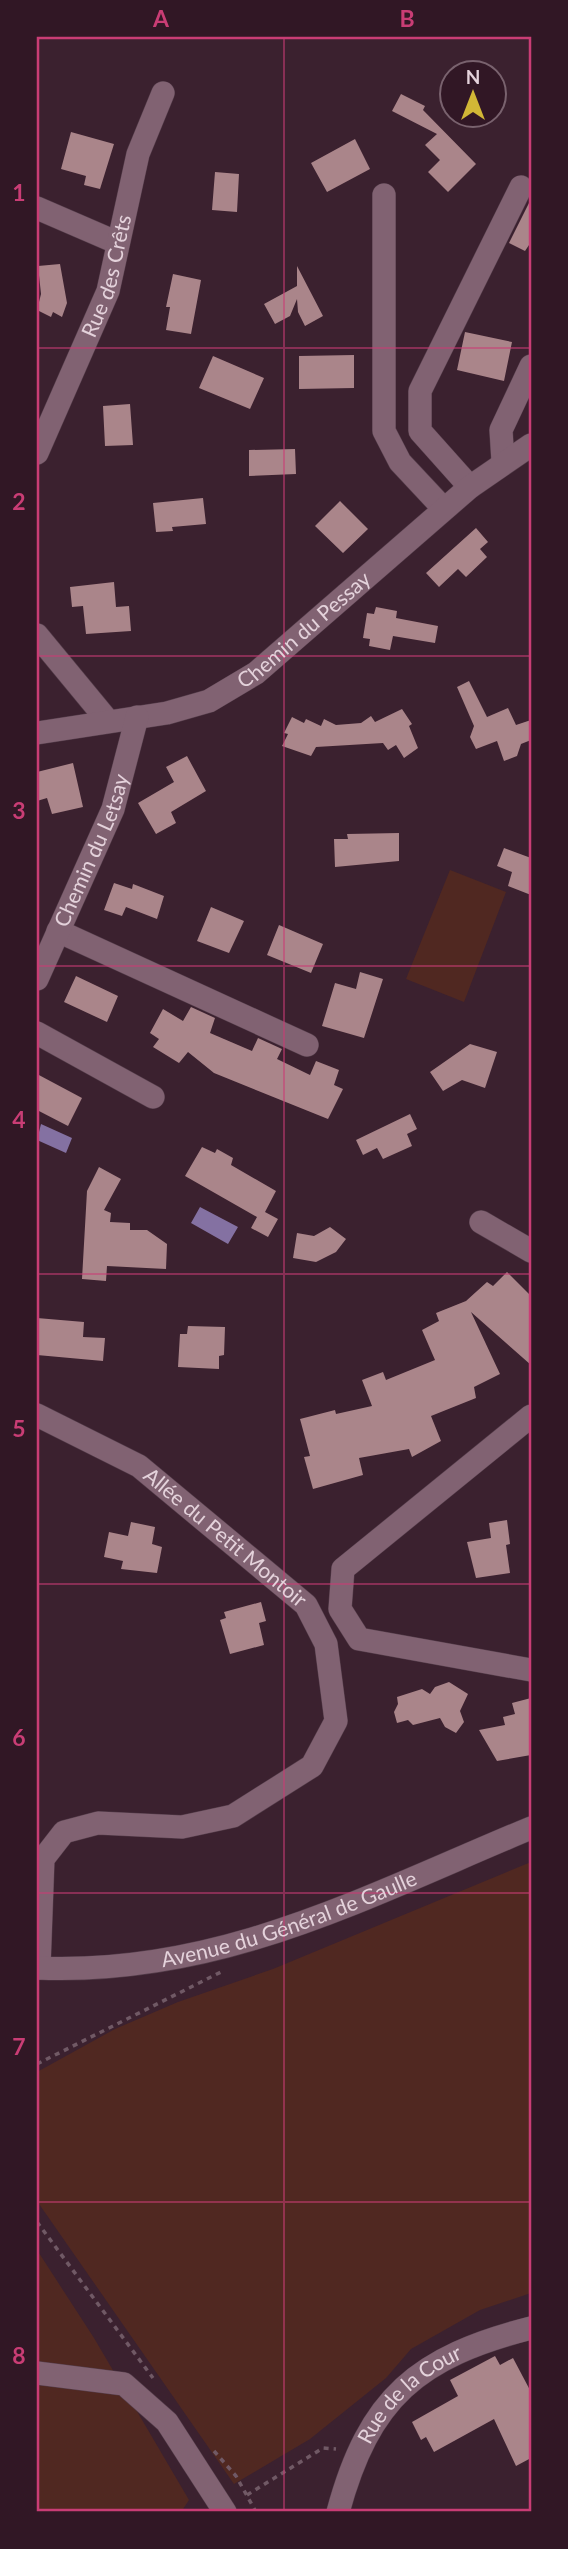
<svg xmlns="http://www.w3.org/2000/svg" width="568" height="2549" viewBox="0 0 568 2549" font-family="Lato,sans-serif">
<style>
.green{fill:#502821}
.water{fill:#8471a2}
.building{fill:#aa858a}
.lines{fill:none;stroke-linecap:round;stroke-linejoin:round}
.minor-casing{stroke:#543d4a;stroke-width:24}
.path{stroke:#705965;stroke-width:3.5;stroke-dasharray:5 5;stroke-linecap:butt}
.minor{stroke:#816272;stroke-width:23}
.grid{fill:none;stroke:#c93d75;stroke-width:2;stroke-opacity:0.55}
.labels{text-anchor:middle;stroke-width:7;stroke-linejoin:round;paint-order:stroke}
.street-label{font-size:21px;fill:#e4d2db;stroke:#311725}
.neatline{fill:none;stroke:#c93d75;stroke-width:2.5}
.grid-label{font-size:23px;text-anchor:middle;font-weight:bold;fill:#c93d75}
</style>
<rect width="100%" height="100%" fill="#3b212f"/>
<path class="green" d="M 450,870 L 506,892 L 464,1002 L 406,979 Z
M 531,1862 L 531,2293 L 480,2310 L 411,2349 L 386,2378 L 310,2439 L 234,2484 L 37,2201 L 37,2072 L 115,2029 L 178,2002 L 273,1969 Z
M 37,2250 L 94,2338 L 189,2500 L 181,2512 L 37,2512 Z"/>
<path class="water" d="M 41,1124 L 72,1138 L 66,1153 L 37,1140 Z
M 200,1207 L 238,1227 L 228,1244 L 191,1223 Z"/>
<path class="building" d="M 401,94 L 425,106 L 423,110 L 476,164 L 448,192 L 428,172 L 440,160 L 425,145 L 437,134 L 392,111 Z
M 71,132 L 114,144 L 100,189 L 84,185 L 86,176 L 61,169 Z
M 355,139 L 370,169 L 327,192 L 311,163 Z
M 215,172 L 239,174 L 237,212 L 212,210 Z
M 531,199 L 531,242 L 525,251 L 509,243 Z
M 60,264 L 67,303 L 62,317 L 53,312 L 51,317 L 37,310 L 41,294 L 38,266 Z
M 297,266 L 323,316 L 305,326 L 298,312 L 297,299 L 290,316 L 275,324 L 264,304 L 297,286 Z
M 173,274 L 201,280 L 191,334 L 166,330 L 170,307 L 166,307 Z
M 465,332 L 512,342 L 504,381 L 457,370 Z
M 354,355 L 354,388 L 299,389 L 299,356 Z
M 213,356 L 264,378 L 250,409 L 199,388 Z
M 130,404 L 133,445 L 105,446 L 103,406 Z
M 295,449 L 296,474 L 249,476 L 249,450 Z
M 203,498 L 206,524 L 172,527 L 173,531 L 156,532 L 153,503 Z
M 340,501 L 368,529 L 343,553 L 315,526 Z
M 476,528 L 488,542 L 480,549 L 487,557 L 466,577 L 458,569 L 439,587 L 426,573 Z
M 114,582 L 116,607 L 129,606 L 131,631 L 86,634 L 83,606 L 72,607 L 70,587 Z
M 376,607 L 397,611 L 396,618 L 438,626 L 435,643 L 393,636 L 390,650 L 369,646 L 370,639 L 363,638 L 367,613 L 374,614 Z
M 469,681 L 487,717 L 508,708 L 516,725 L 531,720 L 531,740 L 521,744 L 517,756 L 504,761 L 497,741 L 476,749 L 470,737 L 474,726 L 457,687 Z
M 402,709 L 412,724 L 409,726 L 418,748 L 404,758 L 396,745 L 388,750 L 383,743 L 316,747 L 311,756 L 282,746 L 288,734 L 284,733 L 292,717 L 304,723 L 306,719 L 321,726 L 324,719 L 336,725 L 361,723 L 371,716 L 375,722 Z
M 187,756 L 206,791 L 171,812 L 176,823 L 156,834 L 138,803 L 174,782 L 166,767 Z
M 73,763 L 83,807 L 52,814 L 47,798 L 37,801 L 37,772 Z
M 399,833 L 399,861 L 335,867 L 334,839 L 348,839 L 347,834 Z
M 504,848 L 531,858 L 531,895 L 508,886 L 512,872 L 497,866 Z
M 114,883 L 132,889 L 133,884 L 164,896 L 157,919 L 126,907 L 122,916 L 104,910 Z
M 211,907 L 244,921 L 229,953 L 197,941 Z
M 279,925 L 323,944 L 311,973 L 267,955 Z
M 360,972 L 383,979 L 364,1038 L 322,1026 L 335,983 L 356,989 Z
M 76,976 L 118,996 L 107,1022 L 64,1002 Z
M 191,1007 L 215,1018 L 210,1033 L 252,1051 L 258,1038 L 282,1049 L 277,1059 L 310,1075 L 316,1061 L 339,1070 L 334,1085 L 343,1089 L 328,1119 L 214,1073 L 188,1052 L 179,1063 L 153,1047 L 159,1039 L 150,1033 L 163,1009 L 183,1021 Z
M 470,1044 L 497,1052 L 485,1088 L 462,1080 L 443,1091 L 430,1072 Z
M 37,1074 L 82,1098 L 68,1126 L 37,1110 Z
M 410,1114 L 417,1129 L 407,1134 L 412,1146 L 383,1159 L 377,1148 L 363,1155 L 356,1140 Z
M 202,1147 L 215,1153 L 217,1149 L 233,1158 L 231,1165 L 276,1191 L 265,1212 L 278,1219 L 268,1237 L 251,1228 L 257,1217 L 185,1176 Z
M 99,1167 L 121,1179 L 104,1210 L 111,1213 L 110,1222 L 130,1223 L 130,1230 L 147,1230 L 167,1244 L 166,1269 L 107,1266 L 106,1281 L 82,1279 L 87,1191 Z
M 330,1227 L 346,1239 L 336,1252 L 316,1262 L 293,1258 L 297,1233 L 314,1236 Z
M 507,1272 L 531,1296 L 531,1365 L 471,1312 L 500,1374 L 474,1387 L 476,1398 L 431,1416 L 441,1441 L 412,1457 L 409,1449 L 359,1458 L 363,1475 L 313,1489 L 304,1457 L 310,1456 L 300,1419 L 335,1410 L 336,1414 L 372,1406 L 362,1380 L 383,1372 L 386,1380 L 435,1360 L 422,1330 L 439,1321 L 436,1313 L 466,1301 L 487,1282 L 493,1286 Z
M 37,1318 L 84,1322 L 83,1337 L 105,1338 L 103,1361 L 37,1355 Z
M 188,1326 L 225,1327 L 224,1355 L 219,1356 L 219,1369 L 178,1367 L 180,1334 L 187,1334 Z
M 507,1520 L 510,1544 L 506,1545 L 510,1573 L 476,1578 L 467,1542 L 491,1538 L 489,1523 Z
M 131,1522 L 155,1527 L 152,1544 L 162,1547 L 157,1573 L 121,1569 L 123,1561 L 104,1557 L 109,1532 L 128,1536 Z
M 261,1602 L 266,1621 L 259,1623 L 264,1645 L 230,1654 L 220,1620 L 226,1618 L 224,1612 Z
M 449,1682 L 468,1694 L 460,1711 L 464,1722 L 456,1733 L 445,1727 L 440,1718 L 413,1725 L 408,1720 L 397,1723 L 394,1712 L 398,1704 L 397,1697 L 422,1689 L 430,1694 L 435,1687 Z
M 531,1698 L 531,1755 L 497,1761 L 479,1730 L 505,1725 L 503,1717 L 515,1714 L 512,1703 Z
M 495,2356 L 500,2365 L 513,2358 L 531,2392 L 531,2458 L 516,2466 L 494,2419 L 434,2452 L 426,2437 L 421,2440 L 412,2422 L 458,2396 L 450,2380 Z"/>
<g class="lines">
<defs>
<g id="minor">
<path d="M 384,195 L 384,431 L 400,462 L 444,509"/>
<path d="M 37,208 L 118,243"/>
<path id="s1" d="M 37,453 L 108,291 L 138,154 L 163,93"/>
<path d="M 503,462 L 501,430 L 531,366"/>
<path d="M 470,487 L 420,431 L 420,391 L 521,187"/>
<path d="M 37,635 L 108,721"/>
<path id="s2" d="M 37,733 L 167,713 L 209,701 L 256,673 L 470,487 L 531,445"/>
<path d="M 58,931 L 307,1045"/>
<path id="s3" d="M 37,979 L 113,809 L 137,717"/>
<path d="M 37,1033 L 153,1097"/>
<path d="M 481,1222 L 531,1251"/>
<path id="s4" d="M 37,1415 L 139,1466 L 306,1605 L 326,1644 L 336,1721 L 312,1766 L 233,1816 L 182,1827 L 98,1823 L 64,1832 L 43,1859 L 39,1968"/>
<path d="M 531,1416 L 343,1569 L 340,1609 L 359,1639 L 531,1670"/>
<path id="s5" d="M 37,1968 C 220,1976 367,1896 531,1828"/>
<path d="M 37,2373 L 124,2384 L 167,2422 L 225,2512"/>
<path id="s6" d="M 338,2512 C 369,2397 418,2357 531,2328"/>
</g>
</defs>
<use href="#minor" class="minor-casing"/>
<path class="path" d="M 37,2064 L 223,1971
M 37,2222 L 153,2378
M 214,2451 L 236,2476 L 256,2512
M 247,2495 L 323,2448 L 336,2449"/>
<use href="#minor" class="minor"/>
</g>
<path class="grid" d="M 284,37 L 284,2512M 37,348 L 531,348M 37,656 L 531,656M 37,966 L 531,966M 37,1274 L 531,1274M 37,1584 L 531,1584M 37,1893 L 531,1893M 37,2202 L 531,2202"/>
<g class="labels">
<g class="street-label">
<text dy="7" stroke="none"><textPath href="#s1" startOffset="191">Rue des Crêts</textPath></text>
<text dy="7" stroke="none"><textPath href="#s2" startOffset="294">Chemin du Pessay</textPath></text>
<text dy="7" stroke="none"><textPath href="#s3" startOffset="140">Chemin du Letsay</textPath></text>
<text dy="7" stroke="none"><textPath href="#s4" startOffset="226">Allée du Petit Montoir</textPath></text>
<text dy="7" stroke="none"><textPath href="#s5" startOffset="259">Avenue du Général de Gaulle</textPath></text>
<text dy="7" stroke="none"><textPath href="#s6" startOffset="142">Rue de la Cour</textPath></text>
</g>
</g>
<rect width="568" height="2549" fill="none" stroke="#311725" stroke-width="77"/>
<g transform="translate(473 94)"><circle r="33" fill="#311725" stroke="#79626e" stroke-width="2"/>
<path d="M0-5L12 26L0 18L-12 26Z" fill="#d1b736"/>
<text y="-10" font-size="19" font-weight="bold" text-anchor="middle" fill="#e4d2db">N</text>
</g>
<rect x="38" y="38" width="492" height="2472" class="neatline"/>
<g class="grid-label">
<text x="161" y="27">A</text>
<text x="407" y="27">B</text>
<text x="19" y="201">1</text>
<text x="19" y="510">2</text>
<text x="19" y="819">3</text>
<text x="19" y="1128">4</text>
<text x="19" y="1437">5</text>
<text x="19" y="1746">6</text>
<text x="19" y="2055">7</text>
<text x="19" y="2364">8</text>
</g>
</svg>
